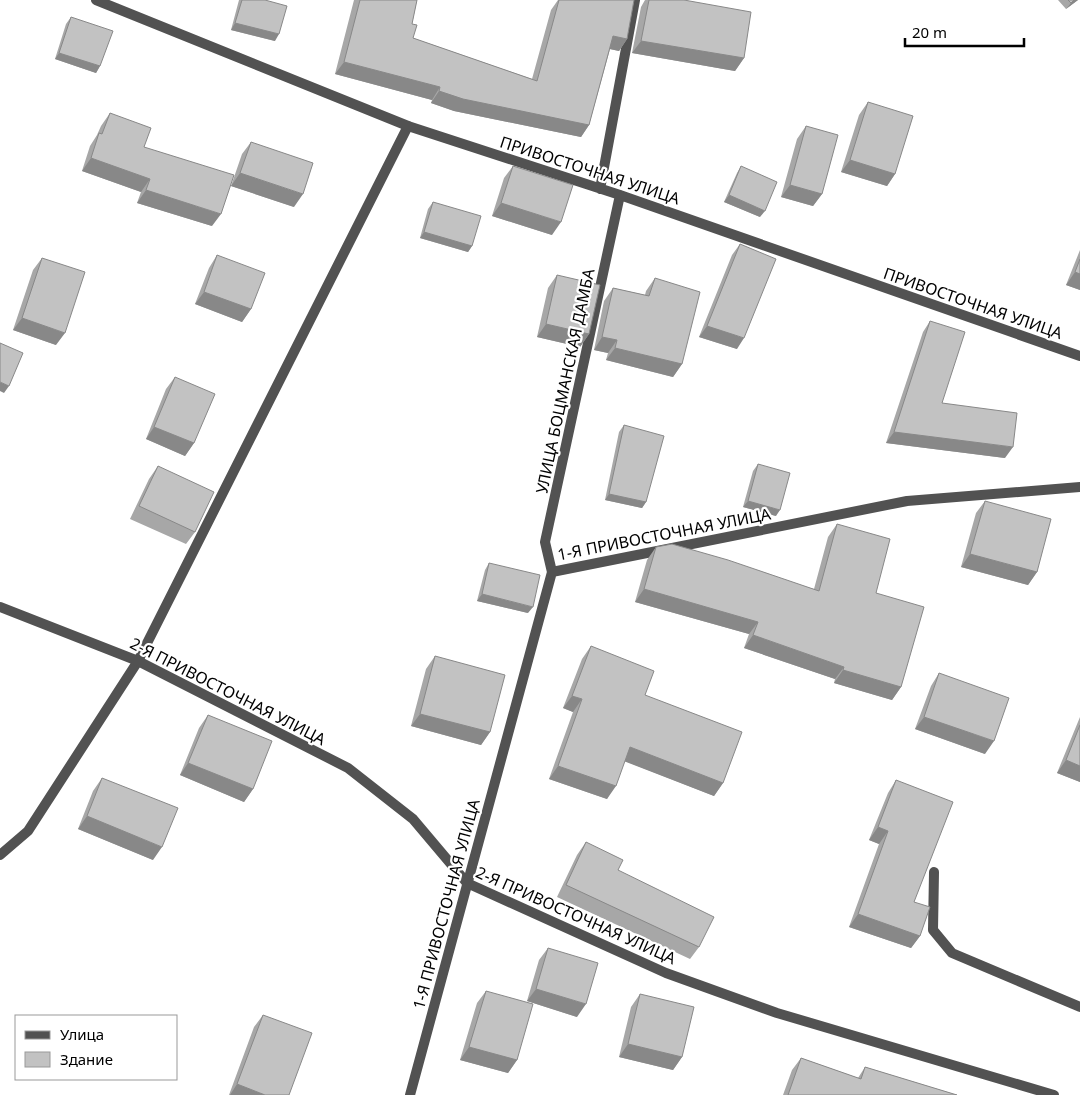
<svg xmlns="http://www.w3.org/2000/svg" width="1080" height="1095" viewBox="0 0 1080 1095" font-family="'Noto Sans',sans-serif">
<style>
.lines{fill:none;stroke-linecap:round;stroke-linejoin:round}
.service{stroke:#525252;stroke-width:10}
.minor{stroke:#525252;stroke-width:10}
.wall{fill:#a7a7a7}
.shaded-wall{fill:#888}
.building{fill:#c2c2c2;stroke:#888}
.labels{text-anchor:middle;stroke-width:4.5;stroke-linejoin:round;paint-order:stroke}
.street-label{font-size:16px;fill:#000;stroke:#fff}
</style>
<rect width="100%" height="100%" fill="#fff"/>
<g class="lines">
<path class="service" d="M 0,855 L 28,831 L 138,661 L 408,126
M 934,872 L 933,930 L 952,953 L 1080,1007"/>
<path class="minor" d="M 96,0 L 408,126 L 620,195 L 1080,356
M 600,189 L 635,0
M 552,572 L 907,501 L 1080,487
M 0,607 L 138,661 L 348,768 L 413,819 L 467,883 L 666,973 L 777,1013 L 1054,1095
M 410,1095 L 552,572 L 545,542 L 620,195"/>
</g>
<path class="wall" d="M 239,0 L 265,0 L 275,41 L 231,30 Z
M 354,0 L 417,0 L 412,24 L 413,38 L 532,79 L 551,10 L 558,0 L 634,0 L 627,39 L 619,51 L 610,49 L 589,125 L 581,137 L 454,111 L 431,103 L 432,100 L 335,74 Z
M 645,0 L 684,0 L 744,58 L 735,71 L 632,53 L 641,7 Z
M 1058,0 L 1078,0 L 1066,9 Z
M 71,17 L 100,66 L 96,73 L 55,59 L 66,24 Z
M 868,102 L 895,174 L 887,186 L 841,172 L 859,115 Z
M 110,113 L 144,147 L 212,226 L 137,203 L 141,192 L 82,171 L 90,146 L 97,135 L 101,126 Z
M 806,126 L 822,194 L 813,206 L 781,197 L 797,139 Z
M 251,142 L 294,207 L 231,186 L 242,154 Z
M 513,166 L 552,235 L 492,216 L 504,178 Z
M 741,166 L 760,217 L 724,202 L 737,173 Z
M 433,202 L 472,246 L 468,252 L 420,238 L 428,209 Z
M 740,244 L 737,349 L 699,337 L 732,255 Z
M 1080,250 L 1080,290 L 1066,285 Z
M 217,255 L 251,309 L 242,322 L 195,304 L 209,268 Z
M 42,258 L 56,345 L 13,330 L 33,270 Z
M 557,275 L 589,334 L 580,347 L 537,337 L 548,288 Z
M 655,278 L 682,364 L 673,377 L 606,360 L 608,353 L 594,350 L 604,301 L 613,288 L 645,295 L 646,291 Z
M 930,321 L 942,403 L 1005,458 L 886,443 L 923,332 Z
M 175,377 L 194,443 L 185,456 L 146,439 L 166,389 Z
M 624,425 L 646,502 L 642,508 L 605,500 L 619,432 Z
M 758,464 L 776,516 L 743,507 L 753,471 Z
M 158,466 L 195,532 L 186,544 L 130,519 L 149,479 Z
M 985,501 L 1037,572 L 1028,585 L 961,567 L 976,513 Z
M 837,524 L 876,593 L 901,687 L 892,700 L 834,683 L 835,679 L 744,648 L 749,634 L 635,602 L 647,560 L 656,547 L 814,589 L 828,537 Z
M 489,563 L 528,613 L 477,601 L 485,570 Z
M 591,646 L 645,695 L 723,783 L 714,796 L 625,761 L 607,799 L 549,779 L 573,712 L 563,708 L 582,659 Z
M 435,656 L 490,732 L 481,745 L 411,726 L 426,669 Z
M 939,673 L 985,754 L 915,729 L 931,686 Z
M 208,715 L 253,789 L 244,802 L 180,775 L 199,728 Z
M 1080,717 L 1080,782 L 1057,773 Z
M 102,778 L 153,860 L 78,829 L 93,791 Z
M 896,780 L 914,902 L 920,936 L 911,948 L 849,927 L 879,844 L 869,840 L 888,793 Z
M 586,842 L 618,870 L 699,947 L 690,959 L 557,897 L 577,855 Z
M 548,948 L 577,1017 L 527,1001 L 539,960 Z
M 486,991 L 517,1060 L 508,1073 L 460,1060 L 477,1003 Z
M 640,994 L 682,1057 L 673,1070 L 619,1057 L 631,1007 Z
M 263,1015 L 289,1095 L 229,1095 L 254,1027 Z
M 801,1058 L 858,1078 L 865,1067 L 957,1095 L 783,1095 L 792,1070 Z"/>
<path class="shaded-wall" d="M 1074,0 L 1078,0 L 1066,9 L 1071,3 Z
M 235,23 L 279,34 L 275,41 L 231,30 Z
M 613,36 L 627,39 L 619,51 L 605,48 Z
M 641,41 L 744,58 L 735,71 L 632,53 Z
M 59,53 L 100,66 L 96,73 L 55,59 Z
M 344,62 L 440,87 L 432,100 L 335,74 Z
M 439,91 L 589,125 L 581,137 L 454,111 L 431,103 Z
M 91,158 L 150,179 L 141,192 L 82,171 Z
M 850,160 L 895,174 L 887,186 L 841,172 Z
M 240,173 L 303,194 L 294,207 L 231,186 Z
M 790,185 L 822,194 L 813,206 L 781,197 Z
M 146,190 L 221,214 L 212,226 L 137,203 Z
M 729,195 L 765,211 L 760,217 L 724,202 Z
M 501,203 L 561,222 L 552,235 L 492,216 Z
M 424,232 L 472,246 L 468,252 L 420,238 Z
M 1075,272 L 1080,274 L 1080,290 L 1066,285 Z
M 204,292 L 251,309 L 242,322 L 195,304 Z
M 22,318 L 65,333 L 56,345 L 13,330 Z
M 546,324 L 589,334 L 580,347 L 537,337 Z
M 707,326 L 744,338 L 737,349 L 699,337 Z
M 602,337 L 617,340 L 608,353 L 594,350 Z
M 615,348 L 682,364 L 673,377 L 606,360 Z
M 0,382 L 9,386 L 4,393 L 0,391 Z
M 154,427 L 194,443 L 185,456 L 146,439 Z
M 894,432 L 1013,447 L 1005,458 L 886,443 Z
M 609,494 L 646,502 L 642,508 L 605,500 Z
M 748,501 L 780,510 L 776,516 L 743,507 Z
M 970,554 L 1037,572 L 1028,585 L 961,567 Z
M 644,589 L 758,622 L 749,634 L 635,602 Z
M 482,594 L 533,607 L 528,613 L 477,601 Z
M 753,635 L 844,667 L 835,679 L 744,648 Z
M 843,670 L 901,687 L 892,700 L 834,683 Z
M 572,696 L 582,699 L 573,712 L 563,708 Z
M 420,714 L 490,732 L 481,745 L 411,726 Z
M 924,717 L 994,741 L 985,754 L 915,729 Z
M 630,747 L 723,783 L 714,796 L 621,760 Z
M 1066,760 L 1080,766 L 1080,782 L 1057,773 Z
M 188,763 L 253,789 L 244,802 L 180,775 Z
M 558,766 L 616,786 L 607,799 L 549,779 Z
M 87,816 L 162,847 L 153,860 L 78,829 Z
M 878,827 L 888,831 L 879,844 L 869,840 Z
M 858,914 L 920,936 L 911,948 L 849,927 Z
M 536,989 L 586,1004 L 577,1017 L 527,1001 Z
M 628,1044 L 682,1057 L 673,1070 L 619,1057 Z
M 469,1047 L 517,1060 L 508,1073 L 460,1060 Z
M 237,1084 L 265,1095 L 230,1095 Z"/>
<path class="building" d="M 242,0 L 265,0 L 287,6 L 279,34 L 235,23 Z
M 360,0 L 417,0 L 412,24 L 417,25 L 413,38 L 537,81 L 559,0 L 634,0 L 627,39 L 613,36 L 589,125 L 463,99 L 439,91 L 440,87 L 344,62 Z
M 649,0 L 684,0 L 751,12 L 744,58 L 641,41 Z
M 1068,0 L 1074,0 L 1071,3 Z
M 71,17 L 113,31 L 100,66 L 59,53 Z
M 868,102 L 913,116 L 895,174 L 850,160 Z
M 110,113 L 151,128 L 144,147 L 234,175 L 221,214 L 146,190 L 150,179 L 91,158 L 99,133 L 102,134 Z
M 806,126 L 838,135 L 822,194 L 790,185 Z
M 251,142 L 313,163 L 303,194 L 240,173 Z
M 513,166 L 573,185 L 561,222 L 501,203 Z
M 741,166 L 777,182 L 765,211 L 729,195 Z
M 433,202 L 481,216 L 472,246 L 424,232 Z
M 740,244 L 776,259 L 744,338 L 707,326 Z
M 217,255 L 265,273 L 251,309 L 204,292 Z
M 42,258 L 85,272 L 65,333 L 22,318 Z
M 1080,259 L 1080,274 L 1075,272 Z
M 557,275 L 600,285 L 589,334 L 546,324 Z
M 655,278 L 700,292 L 682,364 L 615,348 L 617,340 L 602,337 L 613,288 L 649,296 Z
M 930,321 L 965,332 L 942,403 L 1017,413 L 1013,447 L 894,432 Z
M 0,343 L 23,353 L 9,386 L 0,382 Z
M 175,377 L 215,394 L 194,443 L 154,427 Z
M 624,425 L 664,436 L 646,502 L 609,494 Z
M 758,464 L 790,473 L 780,510 L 748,501 Z
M 158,466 L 214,492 L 195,532 L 139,506 Z
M 985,501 L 1051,519 L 1037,572 L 970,554 Z
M 837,524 L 890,539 L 876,593 L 924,607 L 901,687 L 843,670 L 844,667 L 753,635 L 758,622 L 644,589 L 656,547 L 672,544 L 728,560 L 819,591 Z
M 489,563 L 540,575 L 533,607 L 482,594 Z
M 591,646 L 654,671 L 645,695 L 742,732 L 723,783 L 630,747 L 616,786 L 558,766 L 582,699 L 572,696 Z
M 435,656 L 505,675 L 490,732 L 420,714 Z
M 939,673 L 1009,698 L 994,741 L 924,717 Z
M 208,715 L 272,741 L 253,789 L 188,763 Z
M 1080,725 L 1080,766 L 1066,760 Z
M 102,778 L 178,808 L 162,847 L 87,816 Z
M 896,780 L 953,802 L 914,902 L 930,907 L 920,936 L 858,914 L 888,831 L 878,827 Z
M 586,842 L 623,860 L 618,870 L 714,917 L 699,947 L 566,885 Z
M 548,948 L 598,963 L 586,1004 L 536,989 Z
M 486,991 L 533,1004 L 517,1060 L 469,1047 Z
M 640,994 L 694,1007 L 682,1057 L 628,1044 Z
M 263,1015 L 312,1033 L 289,1095 L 265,1095 L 237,1084 Z
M 801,1058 L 861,1079 L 865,1067 L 957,1095 L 788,1095 Z"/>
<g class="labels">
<g class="street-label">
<text transform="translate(590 170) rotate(18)" y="6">ПРИВОСТОЧНАЯ УЛИЦА</text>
<text transform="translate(973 303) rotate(19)" y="6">ПРИВОСТОЧНАЯ УЛИЦА</text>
<text transform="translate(565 381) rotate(-78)" y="6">УЛИЦА БОЦМАНСКАЯ ДАМБА</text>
<text transform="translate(664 534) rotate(-11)" y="6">1-Я ПРИВОСТОЧНАЯ УЛИЦА</text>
<text transform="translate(228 691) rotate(27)" y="6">2-Я ПРИВОСТОЧНАЯ УЛИЦА</text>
<text transform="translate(446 904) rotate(-75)" y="6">1-Я ПРИВОСТОЧНАЯ УЛИЦА</text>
<text transform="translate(576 915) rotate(24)" y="6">2-Я ПРИВОСТОЧНАЯ УЛИЦА</text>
</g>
</g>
<rect x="15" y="1015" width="162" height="65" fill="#ffffff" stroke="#999999"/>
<rect x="25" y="1031" width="25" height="8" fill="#525252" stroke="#999999"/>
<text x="60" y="1040" font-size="15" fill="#000000">Улица</text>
<rect x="25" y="1052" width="25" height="15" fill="#c2c2c2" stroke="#999999"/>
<text x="60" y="1065" font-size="15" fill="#000000">Здание</text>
<path d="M905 38v8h119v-8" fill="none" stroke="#000000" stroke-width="2.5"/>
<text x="912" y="38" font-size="15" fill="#000000" stroke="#ffffff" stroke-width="4" paint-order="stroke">20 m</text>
</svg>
